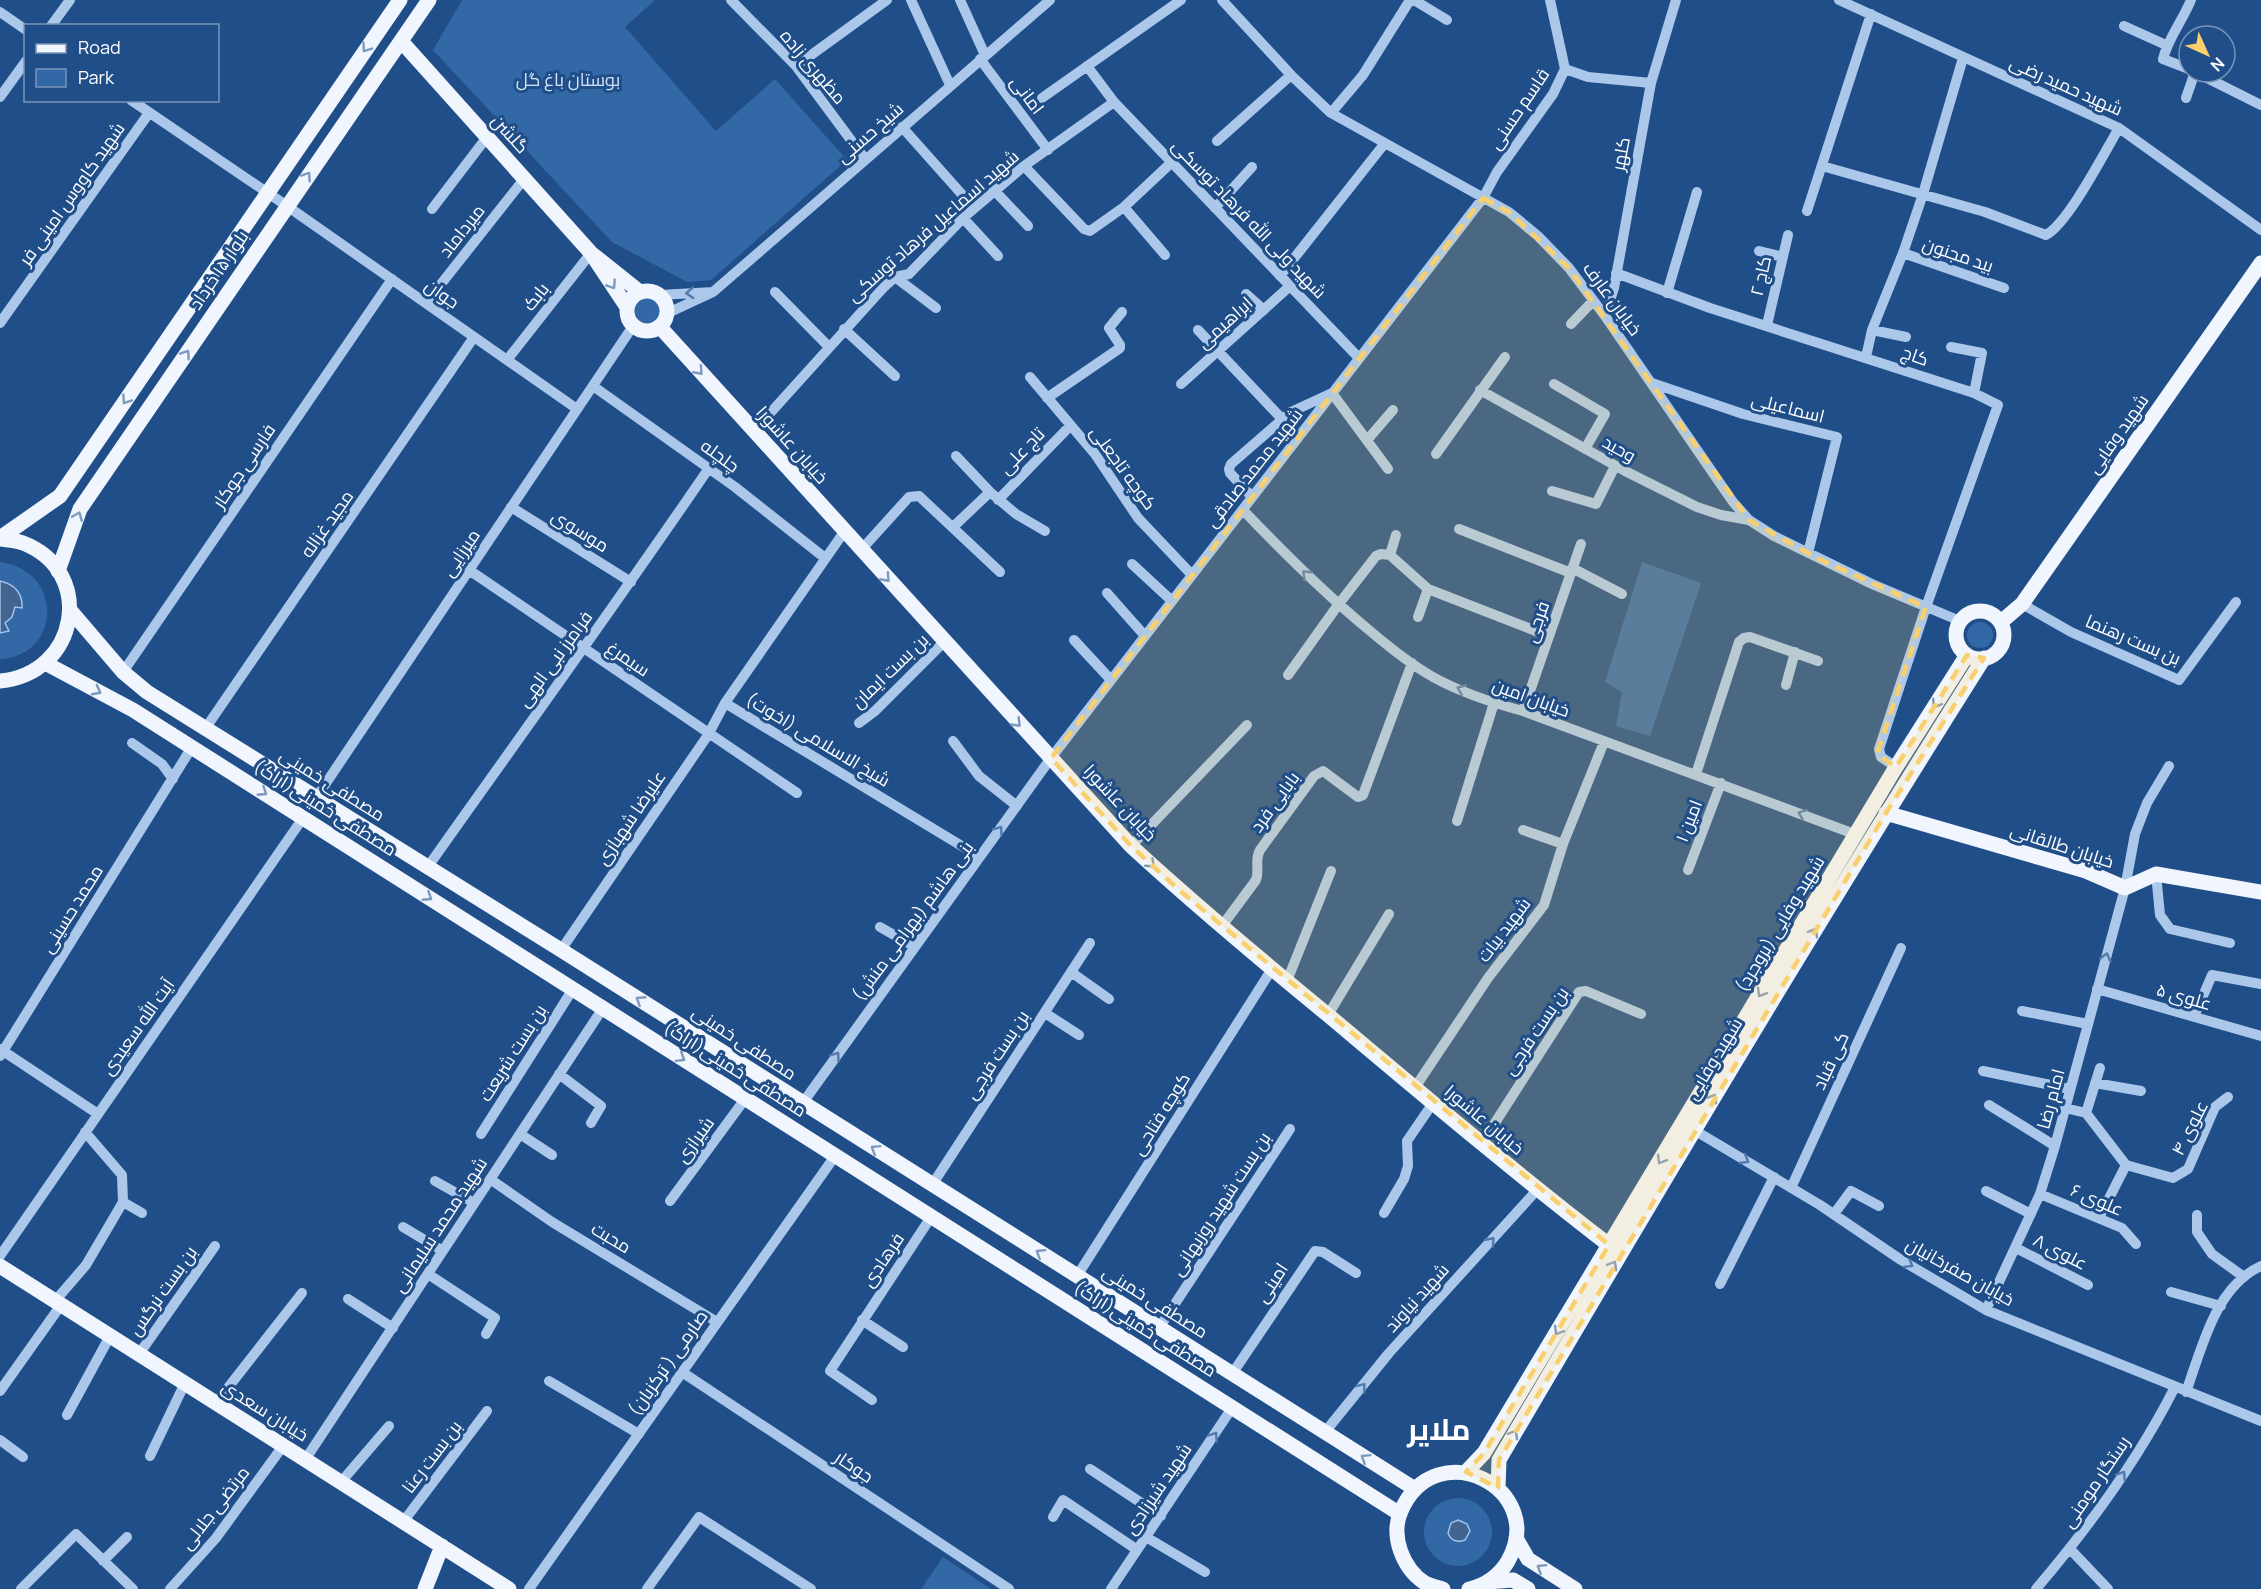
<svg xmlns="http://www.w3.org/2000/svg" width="2261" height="1589" viewBox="0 0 2261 1589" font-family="Manrope,Cairo,sans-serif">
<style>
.green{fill:#3368a7}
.water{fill:#43648f;stroke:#9fc3ec;stroke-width:1.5}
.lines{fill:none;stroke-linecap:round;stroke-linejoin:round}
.minor{stroke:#abc8eb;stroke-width:10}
.major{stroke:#f0f5fe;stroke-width:15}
.oneway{stroke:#7e99be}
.oneway2{stroke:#5179ab}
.marked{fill:#f9d06c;fill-opacity:0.2;stroke:#f9d06c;stroke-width:4.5;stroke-dasharray:12 8;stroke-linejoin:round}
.labels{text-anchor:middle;stroke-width:6;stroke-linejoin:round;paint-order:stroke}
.street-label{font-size:18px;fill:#fff;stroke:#204e89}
.park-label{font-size:18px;fill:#d0e2f8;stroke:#204e89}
.town-label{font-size:30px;font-weight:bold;fill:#fff;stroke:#204e89}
</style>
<rect width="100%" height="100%" fill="#204e89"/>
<path class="green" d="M 462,0 L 655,0 L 625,27 L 716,131 L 775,79 L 847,160 L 711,280 L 687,282 L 612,242 L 433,50 Z
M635 311a13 13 0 1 1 26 0a13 13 0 1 1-26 0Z
M 0,562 C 65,571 61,656 0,659 Z
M 1642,562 L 1701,583 L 1650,736 L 1616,726 L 1622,692 L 1605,682 Z
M1967 635a13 13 0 1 1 26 0a13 13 0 1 1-26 0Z
M1424 1532a34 34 0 1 1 68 0a34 34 0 1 1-68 0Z
M 943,1557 L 991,1589 L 921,1589 Z"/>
<path class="water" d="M 0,581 C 14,584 23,593 22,608 L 15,607 L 12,617 L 5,623 L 9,631 L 0,633 Z
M 1458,1520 L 1467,1524 L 1470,1531 L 1465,1540 C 1457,1543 1451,1541 1448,1533 L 1451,1523 Z"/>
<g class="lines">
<path class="minor" d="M 731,0 L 796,66 L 865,159
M 911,0 L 950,85
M 960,0 L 985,55
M 1222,0 L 1291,75 L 1331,113 L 1509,212 L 1538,236 L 1569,268 L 1605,316 L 1715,476 L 1733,502 L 1749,520 L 1774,536 L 1872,584 L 1960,621
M 1414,0 L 1447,20
M 1839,0 L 2119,128 L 2261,230
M 0,12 L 26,30
M 51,26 L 70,0
M 2124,26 L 2166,45
M 980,59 L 1048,150
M 796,66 L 887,0
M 1087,66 L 1114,102 L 1359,358
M 1565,69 L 1588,77 L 1651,83
M 2189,69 L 2163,59 C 2168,38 2183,20 2191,0
M 2195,72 L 2261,105
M 0,97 L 26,61
M 1042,98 L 1181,0
M 2186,98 L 2195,72
M 131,100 L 287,206 L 577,409
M 1331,113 L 1363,75 L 1410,0
M 902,127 L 974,208
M 1217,141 L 1291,75
M 1024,166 L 1084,229 L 1090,231 L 1124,207 L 1172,162
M 1822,166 L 1985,212 L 2046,235 C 2069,222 2104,153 2119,128
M 994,190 L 1028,226
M 1124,207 L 1165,255
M 1215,208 L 1252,167
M 432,209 L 487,137
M 1807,211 L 1871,14
M 963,218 L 998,256
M 1759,251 L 1783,257
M 1903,253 L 1923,194 L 1963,58
M 1616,273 L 1710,308 L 1974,393 L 1998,405 L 1926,607 L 1879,749 L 1881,757 L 1896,767
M 1280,276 L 1385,143
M 895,277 L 936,308
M 713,292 L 1050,0
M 775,292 L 828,346
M 1667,293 L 1697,192
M 1246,294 L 1264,310
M 660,295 L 713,292 L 668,313
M 426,303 L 524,179
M 1605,316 L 1614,288 L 1651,83 L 1676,0
M 0,323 L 149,113
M 1571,324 L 1593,301
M 1767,325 L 1788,235
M 844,329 L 895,376
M 1198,330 L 1282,419
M 1872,330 L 1906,337
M 1951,347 L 1982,353 L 1974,393
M 1866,357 L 1872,330 L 1903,253 L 2004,288
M 507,360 L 591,253
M 1030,377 L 1095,454 L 1138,518 L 1192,575
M 1652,383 L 1743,414 L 1837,437 L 1808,553
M 1181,384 L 1290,286
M 1554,384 L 1605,414 L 1585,449
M 593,386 L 735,487 L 825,558
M 1480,390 L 1625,471 L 1697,507 L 1721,515 L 1749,520
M 1047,398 L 1120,348 L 1120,345 L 1109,328 L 1122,312
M 754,431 L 884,287 L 895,277 L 909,274 L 963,218 L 1024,166 L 1114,102
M 1368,439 L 1393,410
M 1436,454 L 1505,357
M 956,456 L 990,492
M 1552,491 L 1596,504 L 1615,466
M 1252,497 L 1230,473 L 1229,469 L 1231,464 L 1291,412 L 1332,393 L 1388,469
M 998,500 L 1070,426
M 511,507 L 631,582
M 1243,510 C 1283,552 1324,593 1369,630 C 1389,647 1410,664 1433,677 C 1460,692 1493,703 1523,711 L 1857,835
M 953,527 L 990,492 L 1016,514 L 1045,531
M 1459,529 L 1571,573
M 844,532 L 725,703 L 980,857
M 861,550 L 909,497 L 919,496 L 1000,572
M 1390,555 L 1396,535
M 1132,564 L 1172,601
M 1572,568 L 1622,594
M 469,570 L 797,793
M 1107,593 L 1145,636
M 2022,604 L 2071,632 L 2179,680 L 2236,602
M 1418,617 L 1428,589
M 1074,640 L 1111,680
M 123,672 L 392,279
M 1288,675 L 1338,605 L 1376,556 L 1381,554 L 1390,555 L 1428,589 L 1549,636
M 1786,685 L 1795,652
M 1523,711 L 1581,544
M 859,723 L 875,711 L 944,642
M 205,729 L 474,337
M 953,741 L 979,776 L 1017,806
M 132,743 L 162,764 L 173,779
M 1696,774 L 1739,642 L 1744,638 L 1750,637 L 1818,661
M 316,798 L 633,326
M 1457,821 L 1494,703
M 1523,830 L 1563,844
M 1131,846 L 1247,725
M 427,868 C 521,735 617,603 709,468
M 1688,870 L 1721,783
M 2156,874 L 2160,915 L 2170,929 L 2230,943
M 1222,926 L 1256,880 C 1260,870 1254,861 1260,850 L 1314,776 L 1323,771 L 1358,797 L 1363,795 L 1412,663
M 880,927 L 915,947
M 561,950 L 708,735 L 725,703
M 1071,972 L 1109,999
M 1287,981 L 1331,871
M 2097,989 L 2261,1036
M 2022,1011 L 2088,1024
M 1045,1013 L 1079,1035
M 1328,1015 L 1389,914
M 2194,1017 L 2212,975 L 2261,984
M 0,1049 L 98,1114
M 0,1056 L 192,747
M 1983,1071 L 2070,1089
M 559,1074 L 601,1106 L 591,1123
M 2095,1083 L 2141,1091
M 1414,1089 L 1488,978 L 1544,905 L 1563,844 L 1604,742
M 802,1104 L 1051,758 L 1483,198 L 1497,172 L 1553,94 L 1565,69 L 1550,0
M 1989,1105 L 2055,1146
M 2065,1108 L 2086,1113 L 2126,1165 L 2173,1178 L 2188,1169 L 2215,1107 L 2228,1097
M 2086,1113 L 2100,1068
M 1694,1130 L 1820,1205 L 1901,1260 L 1986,1310 L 2261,1421
M 481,1134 L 573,989
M 520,1134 L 552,1155
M 1482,1143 L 1579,992 L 1586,991 L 1641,1014
M 490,1179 L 552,1222 L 717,1322
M 435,1181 L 474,1203
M 932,1185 L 1090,943
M 1791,1188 L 1901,948
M 1986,1191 L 2031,1214
M 2040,1194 L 2122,1228 L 2136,1244
M 670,1201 L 745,1099
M 123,1202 L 142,1213
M 1384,1213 L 1404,1179 L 1408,1166 L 1407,1141 L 1433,1103
M 1834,1214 L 1851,1191 L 1879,1206
M 2197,1215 L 2197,1232 L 2212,1254 L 2244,1277
M 2099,1218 L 2126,1165
M 403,1227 L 443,1251
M 2016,1248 L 2088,1285
M 0,1256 L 303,818
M 428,1274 L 495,1318 L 486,1334
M 1077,1276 L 1272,969
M 1720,1284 L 1774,1177
M 2171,1292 L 2221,1306
M 348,1299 L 393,1328
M 55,1301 L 86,1265 L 123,1202 L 122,1175 L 85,1132
M 1986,1310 L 2040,1194 L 2055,1146 L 2125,888 L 2135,834 L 2147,803 L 2169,766
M 862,1320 L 903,1347
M 1159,1328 L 1290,1129
M 139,1354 L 215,1246
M 682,1372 L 1009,1589
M 1232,1374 L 1315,1251 L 1323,1252 L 1356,1273
M 549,1381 L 639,1434
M 0,1391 L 61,1305
M 2186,1392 C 2202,1348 2215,1287 2261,1266
M 872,1400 L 830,1371 L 931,1217
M 216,1403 L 302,1293
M 67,1415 L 110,1336
M 1325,1432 L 1389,1353 L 1537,1190
M 0,1440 L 23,1457
M 150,1456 L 185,1383
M 305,1460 L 603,1008
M 1090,1469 L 1161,1516
M 341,1482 L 389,1426
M 1053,1517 L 1063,1500 L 1136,1549
M 403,1522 L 487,1411
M 1146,1537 L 1205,1572
M 2070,1549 L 2108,1589
M 103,1561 L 127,1537
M 21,1589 L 76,1534 L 133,1589
M 170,1589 L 216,1538 L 283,1446
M 529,1589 L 835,1156
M 647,1589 L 699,1517 L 811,1589
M 1111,1589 L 1232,1408
M 2036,1589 C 2089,1527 2138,1460 2175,1387"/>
<path class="major" d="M 401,41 L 591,253
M627 311a20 20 0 1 1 40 0a20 20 0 1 1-40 0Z
M 627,307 L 591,253 L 640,292
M 660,327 L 1131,846 C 1195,905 1261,960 1328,1015 C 1421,1093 1513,1171 1609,1245
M 0,538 L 60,496 L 400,0
M 0,539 C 7,540 16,540 23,543 C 96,571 79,674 0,681
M 58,571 L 80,509 L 429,0
M 70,610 L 123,672 L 147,692 L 561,950 L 1415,1489
M1956 635a24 24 0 1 1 48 0a24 24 0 1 1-48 0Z
M 2001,622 L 2022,604 L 2261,263
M 45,663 L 133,710 L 1400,1514
M 1886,813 L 2086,871 L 2125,888 L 2156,874 L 2261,892
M 0,1266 L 509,1589
M 1466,1472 L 1484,1453 L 1896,767 L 1967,655
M 1498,1488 L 1499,1460 C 1657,1191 1817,922 1984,658
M 1516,1538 L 1528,1559 L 1575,1589
M 1487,1582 L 1513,1580 L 1528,1589
M 425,1589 L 442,1546
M 1443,1589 C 1437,1587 1430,1586 1425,1583 C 1403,1569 1390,1536 1401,1511 C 1436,1431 1549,1489 1508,1561 C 1500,1575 1485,1586 1469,1589"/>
</g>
<defs><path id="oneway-chevron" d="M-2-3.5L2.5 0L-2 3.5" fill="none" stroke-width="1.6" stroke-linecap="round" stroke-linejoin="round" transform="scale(1.5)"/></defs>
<g class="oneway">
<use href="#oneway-chevron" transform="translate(366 48) rotate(125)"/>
<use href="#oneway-chevron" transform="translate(307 176) rotate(-56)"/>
<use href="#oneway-chevron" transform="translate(612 285) rotate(56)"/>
<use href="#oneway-chevron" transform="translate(186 354) rotate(-56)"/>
<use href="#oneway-chevron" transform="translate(699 371) rotate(48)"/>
<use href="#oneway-chevron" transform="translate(126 400) rotate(124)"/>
<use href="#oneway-chevron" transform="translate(78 516) rotate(-68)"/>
<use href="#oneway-chevron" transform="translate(886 578) rotate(48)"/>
<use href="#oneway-chevron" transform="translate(97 691) rotate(28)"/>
<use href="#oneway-chevron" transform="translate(1936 704) rotate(122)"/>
<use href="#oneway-chevron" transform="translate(1017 723) rotate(46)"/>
<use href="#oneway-chevron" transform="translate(263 792) rotate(33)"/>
<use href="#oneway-chevron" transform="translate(1151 864) rotate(43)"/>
<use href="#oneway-chevron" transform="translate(428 897) rotate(33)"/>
<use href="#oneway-chevron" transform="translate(1814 932) rotate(-59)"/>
<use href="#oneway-chevron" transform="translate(1761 993) rotate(121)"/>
<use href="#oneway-chevron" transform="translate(640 1000) rotate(-147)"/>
<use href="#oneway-chevron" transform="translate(681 1058) rotate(32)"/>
<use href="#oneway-chevron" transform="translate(1713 1098) rotate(-59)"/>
<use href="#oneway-chevron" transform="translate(875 1149) rotate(-148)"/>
<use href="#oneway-chevron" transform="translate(1661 1160) rotate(121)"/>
<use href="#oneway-chevron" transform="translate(1040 1253) rotate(-148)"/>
<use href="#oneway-chevron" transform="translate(1613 1265) rotate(-60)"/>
<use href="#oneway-chevron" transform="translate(1558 1331) rotate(121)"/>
<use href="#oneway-chevron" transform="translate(1514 1434) rotate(-60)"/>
<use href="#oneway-chevron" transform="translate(1365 1458) rotate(-148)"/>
<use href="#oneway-chevron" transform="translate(1541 1568) rotate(-148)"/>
</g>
<g class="oneway2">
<use href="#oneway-chevron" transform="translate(690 293) rotate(177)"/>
<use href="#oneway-chevron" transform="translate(1306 574) rotate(-136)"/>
<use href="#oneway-chevron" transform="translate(1461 689) rotate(-157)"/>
<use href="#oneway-chevron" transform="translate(1802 814) rotate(-159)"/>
<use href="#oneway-chevron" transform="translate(999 830) rotate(-54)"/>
<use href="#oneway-chevron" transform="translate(2106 957) rotate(-75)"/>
<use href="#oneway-chevron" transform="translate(836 1056) rotate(-54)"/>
<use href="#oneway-chevron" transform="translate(1745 1160) rotate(30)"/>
<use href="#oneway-chevron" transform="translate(1491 1241) rotate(-48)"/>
<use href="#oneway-chevron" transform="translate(1909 1264) rotate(31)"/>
<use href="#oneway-chevron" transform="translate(1362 1387) rotate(-52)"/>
<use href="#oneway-chevron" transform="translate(1214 1436) rotate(-56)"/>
<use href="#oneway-chevron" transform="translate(2122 1475) rotate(-56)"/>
</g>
<path class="marked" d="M 1483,198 L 1509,212 L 1569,268 L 1749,520 L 1819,559 L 1926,607 L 1877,754 L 1896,767 L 1967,655 L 1984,658 L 1886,813 L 1499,1460 L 1498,1488 L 1466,1472 L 1484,1453 L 1609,1245 L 1179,890 L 1131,846 L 1051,758 Z"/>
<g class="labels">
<g class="street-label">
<text transform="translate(813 67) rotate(50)" y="6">مظهری زاده</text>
<text transform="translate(2066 86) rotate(24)" y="6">شهید حمید رضی</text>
<text transform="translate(1027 95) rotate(53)" y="6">امانی</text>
<text transform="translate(1519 109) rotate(-56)" y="6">قاسم حسنی</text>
<text transform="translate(870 133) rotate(-41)" y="6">شیخ حسنی</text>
<text transform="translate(510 134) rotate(48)" y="6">گلشن</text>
<text transform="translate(1621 154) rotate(-79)" y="6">کلهر</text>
<text transform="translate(72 194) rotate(-55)" y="6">شهید کاووس امینی فر</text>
<text transform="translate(1249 219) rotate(46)" y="6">شهید ولی الله فرهاد توسکی</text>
<text transform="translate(933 226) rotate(-41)" y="6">شهید اسماعیل فرهاد توسکی</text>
<text transform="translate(462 231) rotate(-52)" y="6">میرداماد</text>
<text transform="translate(1958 255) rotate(19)" y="6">بید مجنون</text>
<text transform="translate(219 270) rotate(-56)" y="6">بلوار ۱۵ خرداد</text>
<text transform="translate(1761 276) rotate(-77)" y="6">کاج ۲</text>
<text transform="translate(442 294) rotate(35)" y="6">جوان</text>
<text transform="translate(536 297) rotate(-52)" y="6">بابک</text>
<text transform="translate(1612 299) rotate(54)" y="6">خیابان عارف</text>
<text transform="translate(1225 323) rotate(-42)" y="6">ابراهیمی</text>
<text transform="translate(1915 356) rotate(19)" y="6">کاج</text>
<text transform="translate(1788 408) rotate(14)" y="6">اسماعیلی</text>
<text transform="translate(2118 434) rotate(-55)" y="6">شهید وفایی</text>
<text transform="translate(792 445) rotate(48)" y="6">خیابان عاشورا</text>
<text transform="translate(1619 449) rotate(29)" y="6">وحید</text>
<text transform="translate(1022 451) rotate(-46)" y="6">تاج علی</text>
<text transform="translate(720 456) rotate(36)" y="6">چلچله</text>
<text transform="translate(244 466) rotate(-56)" y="6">فارسی جوکار</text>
<text transform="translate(1123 468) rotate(54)" y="6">کوچه تاجعلی</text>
<text transform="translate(1254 468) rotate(-52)" y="6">شهید محمد صادقی</text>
<text transform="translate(327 524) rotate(-55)" y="6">مجید غزاله</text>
<text transform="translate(580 531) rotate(32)" y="6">موسوی</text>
<text transform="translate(461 553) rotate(-56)" y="6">میرزایی</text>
<text transform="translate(1537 622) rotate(-71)" y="6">فرجی</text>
<text transform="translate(2133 640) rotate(23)" y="6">بن بست رهنما</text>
<text transform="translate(555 659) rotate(-54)" y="6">فرامرز نبی الهی</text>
<text transform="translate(628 659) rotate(34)" y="6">سیمرغ</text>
<text transform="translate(890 671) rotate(-44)" y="6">بن بست ایمان</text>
<text transform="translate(1531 698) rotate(20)" y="6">خیابان امین</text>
<text transform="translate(818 740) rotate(31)" y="6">شیخ الاسلامی (اخوت)</text>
<text transform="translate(332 785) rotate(32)" y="6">مصطفی خمینی</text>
<text transform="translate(1275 802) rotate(-54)" y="6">بابایی فرد</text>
<text transform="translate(1120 803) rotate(47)" y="6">خیابان عاشورا</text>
<text transform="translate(325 808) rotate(32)" y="6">مصطفی خمینی(اراک)</text>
<text transform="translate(631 818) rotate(-56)" y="6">علیرضا شهبازی</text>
<text transform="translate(1689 821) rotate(-69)" y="6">امین ۱</text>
<text transform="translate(2062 846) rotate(18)" y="6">خیابان طالقانی</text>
<text transform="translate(72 909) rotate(-58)" y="6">محمد حسینی</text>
<text transform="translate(913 921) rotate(-54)" y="6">بنی هاشم (بهرامی منش)</text>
<text transform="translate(1780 924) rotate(-59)" y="6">شهید وفایی (بروجرد)</text>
<text transform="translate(1504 930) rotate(-53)" y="6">شهید بیات</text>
<text transform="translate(2184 997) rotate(16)" y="6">علوی ۵</text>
<text transform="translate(138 1027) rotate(-55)" y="6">آیت الله سعیدی</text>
<text transform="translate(1536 1031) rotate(-56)" y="6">بن بست فرجی</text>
<text transform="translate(744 1043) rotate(33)" y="6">مصطفی خمینی</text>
<text transform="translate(513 1053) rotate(-58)" y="6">بن بست شریعت</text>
<text transform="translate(997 1055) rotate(-57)" y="6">بن بست فرجی</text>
<text transform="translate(1714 1059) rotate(-59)" y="6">شهید وفایی</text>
<text transform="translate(1831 1061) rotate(-65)" y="6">کی قباد</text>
<text transform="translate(735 1069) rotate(32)" y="6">مصطفی خمینی(اراک)</text>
<text transform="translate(2051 1099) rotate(-75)" y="6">امام رضا</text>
<text transform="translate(1161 1114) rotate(-58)" y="6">کوچه فتاحی</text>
<text transform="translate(1484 1120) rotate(40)" y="6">خیابان عاشورا</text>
<text transform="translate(2190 1128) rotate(-63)" y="6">علوی ۴</text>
<text transform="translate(695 1140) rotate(-54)" y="6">شیرازی</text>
<text transform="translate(2097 1200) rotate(23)" y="6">علوی ۶</text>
<text transform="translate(1221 1204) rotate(-57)" y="6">بن بست شهید روزبهانی</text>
<text transform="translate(440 1225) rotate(-57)" y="6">شهید محمد سلیمانی</text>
<text transform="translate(611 1238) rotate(31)" y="6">محبت</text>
<text transform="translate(2060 1252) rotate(27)" y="6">علوی ۸</text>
<text transform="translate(883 1260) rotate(-56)" y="6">فرهادی</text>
<text transform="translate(1960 1272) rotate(29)" y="6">خیابان صفرخانیان</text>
<text transform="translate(1272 1283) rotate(-57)" y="6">امینی</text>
<text transform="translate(163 1291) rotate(-55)" y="6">بن بست نرگس</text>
<text transform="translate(1417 1298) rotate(-48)" y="6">شهید نیاوند</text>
<text transform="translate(1155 1302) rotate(32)" y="6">مصطفی خمینی</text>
<text transform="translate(1145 1329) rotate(32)" y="6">مصطفی خمینی(اراک)</text>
<text transform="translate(668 1363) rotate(-55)" y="6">صارمی ( ترکزبان)</text>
<text transform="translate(265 1411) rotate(32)" y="6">خیابان سعدی</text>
<text transform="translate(432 1457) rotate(-53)" y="6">بن بست رعنا</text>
<text transform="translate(854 1467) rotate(34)" y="6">جوکار</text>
<text transform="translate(2096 1482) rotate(-56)" y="6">رستگار مومنی</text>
<text transform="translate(1158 1489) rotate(-56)" y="6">شهید شیرزادی</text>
<text transform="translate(215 1508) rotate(-52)" y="6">مرتضی جلالی</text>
</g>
<g class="park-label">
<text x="568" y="86">بوستان باغ گل</text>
</g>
<g class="town-label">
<text x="1439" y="1440">ملایر</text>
</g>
</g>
<rect x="24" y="24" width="195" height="78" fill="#204e89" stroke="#7995b8" stroke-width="1.5"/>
<rect x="36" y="44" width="30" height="9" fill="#f0f5fe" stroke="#7995b8" stroke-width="1.5"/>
<text x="78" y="54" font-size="18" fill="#ffffff">Road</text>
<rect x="36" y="69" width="30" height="18" fill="#3368a7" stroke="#7995b8" stroke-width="1.5"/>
<text x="78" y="84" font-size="18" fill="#ffffff">Park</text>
<g transform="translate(2207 54) rotate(135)"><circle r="28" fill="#204e89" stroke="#7995b8" stroke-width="1.5"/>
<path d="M0-4.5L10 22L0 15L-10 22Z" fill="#f9d06c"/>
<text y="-9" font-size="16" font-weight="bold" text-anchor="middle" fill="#ffffff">N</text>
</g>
</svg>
